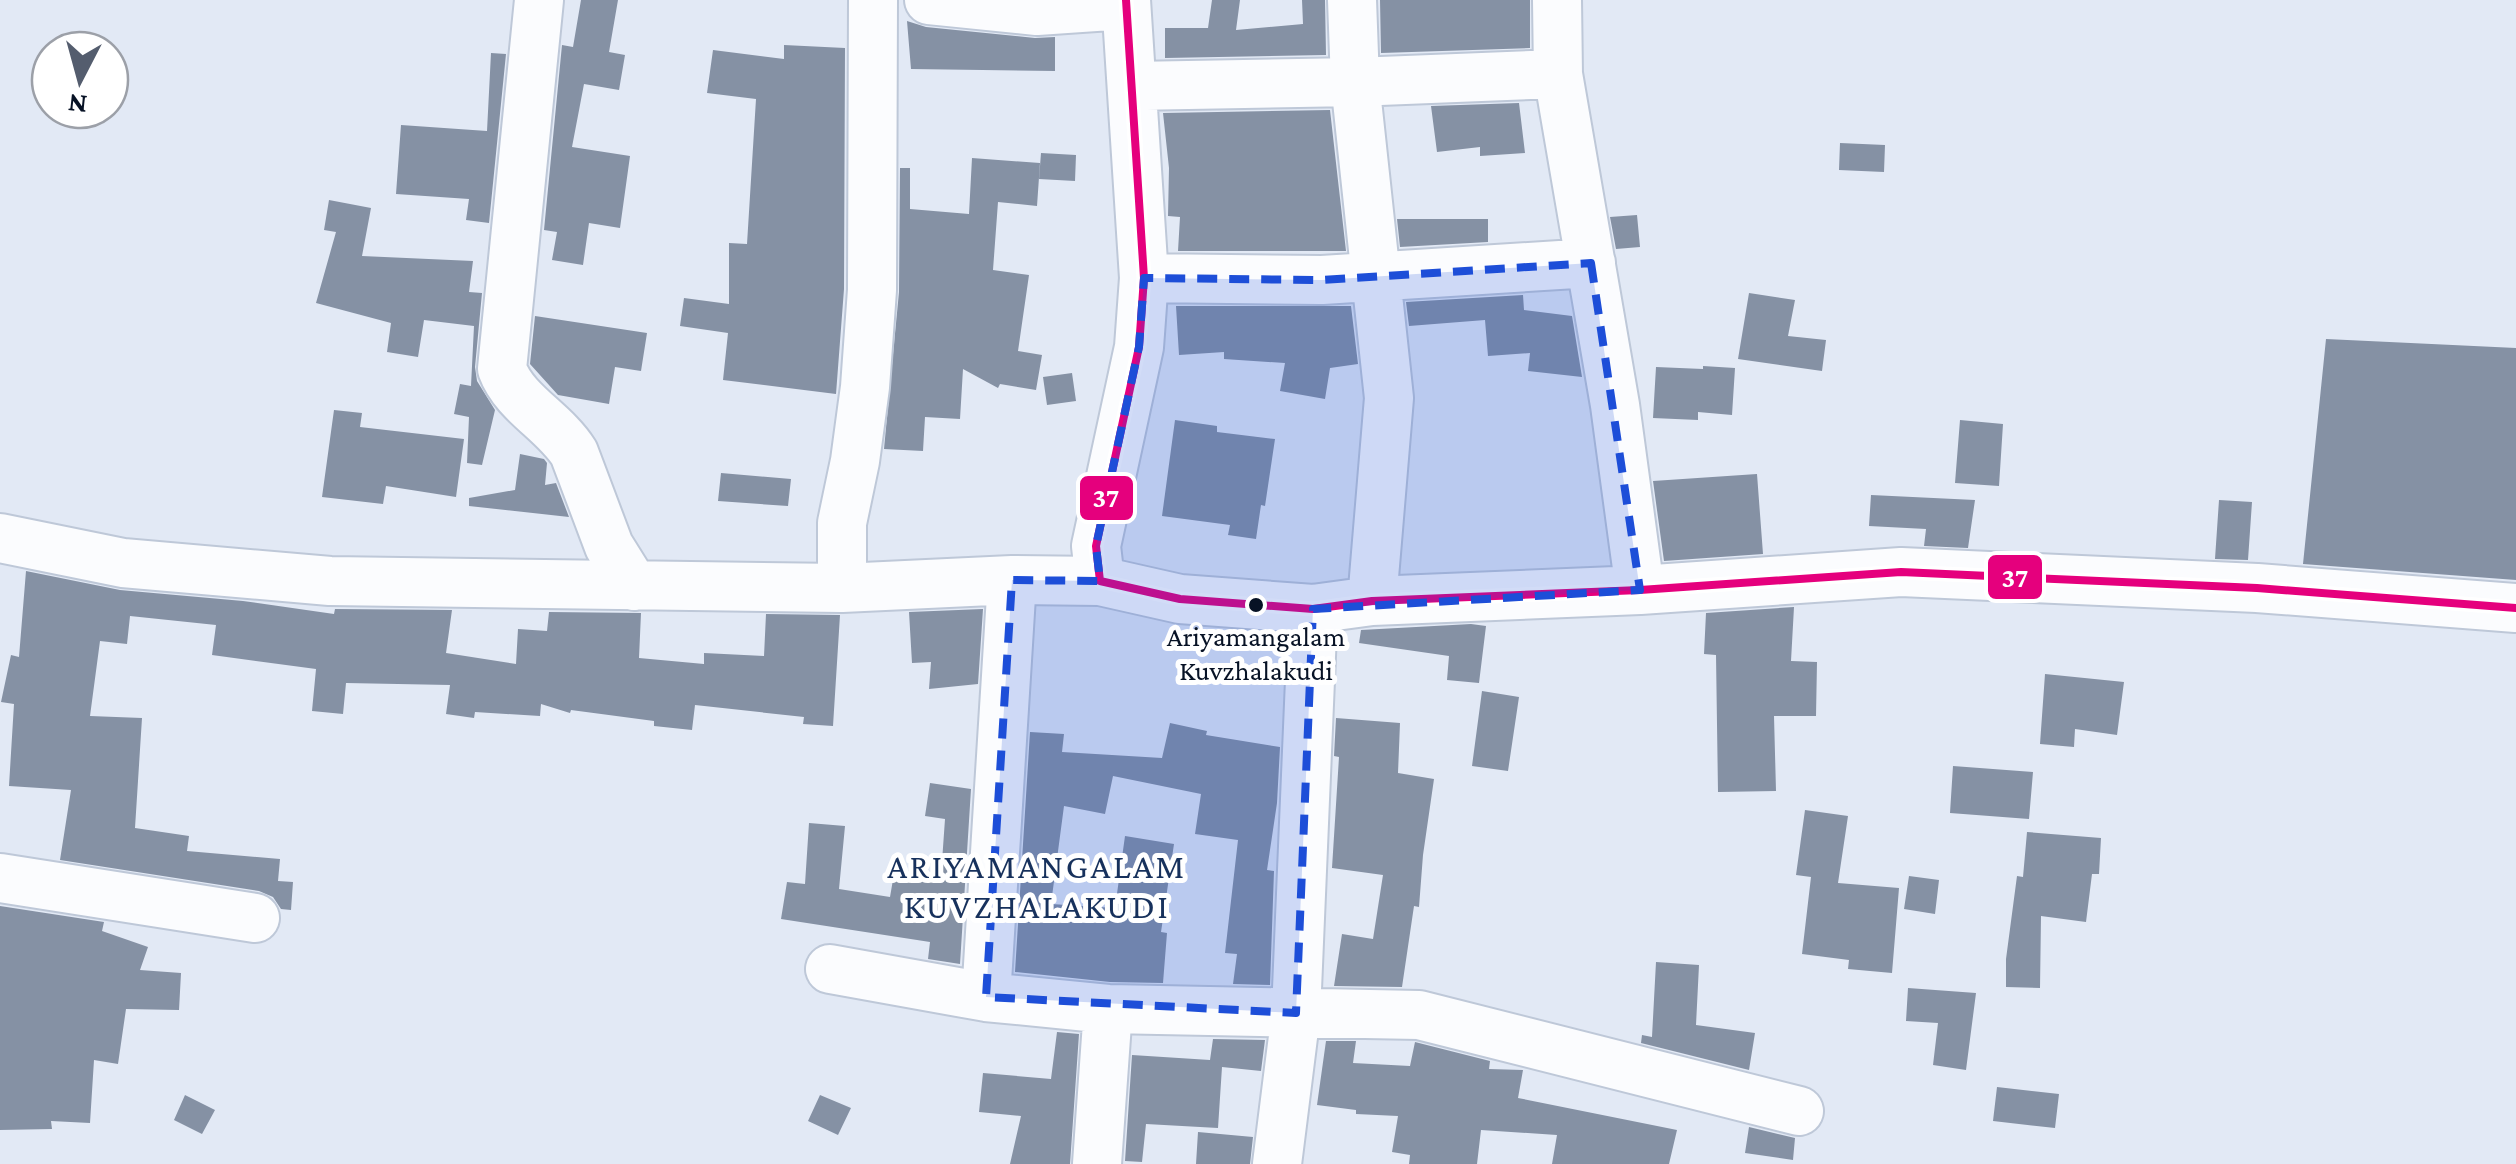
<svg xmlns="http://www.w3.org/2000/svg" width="2516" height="1164" viewBox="0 0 2516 1164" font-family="'Crimson Pro',serif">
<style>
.building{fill:#8591a4}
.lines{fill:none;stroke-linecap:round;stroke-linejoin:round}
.minor-casing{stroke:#bec8d8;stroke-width:52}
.minor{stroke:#fbfcfe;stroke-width:48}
.bus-1-casing{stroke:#fff;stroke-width:15}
.bus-1{stroke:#e5007d;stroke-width:8}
.marked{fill:#1d4ed8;fill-opacity:0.2;stroke:#1d4ed8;stroke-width:8;stroke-dasharray:20 12;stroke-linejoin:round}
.bus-dot{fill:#071225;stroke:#fff;stroke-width:4}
.labels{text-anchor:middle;stroke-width:10;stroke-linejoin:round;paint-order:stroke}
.bus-label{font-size:28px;fill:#071225;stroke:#fff}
.quarter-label{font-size:35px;letter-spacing:2.5px;fill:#17315c;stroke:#fff}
.line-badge{stroke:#fff;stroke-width:4}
.badge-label{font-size:28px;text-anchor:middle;font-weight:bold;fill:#fff}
</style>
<rect width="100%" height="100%" fill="#e2e9f5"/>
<path class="building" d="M 581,0 L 618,0 L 609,52 L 625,55 L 619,90 L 584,84 L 572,147 L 630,156 L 620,228 L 589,223 L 583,265 L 552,260 L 557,232 L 544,230 L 562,45 L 573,47 Z
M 1212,0 L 1240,0 L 1236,30 L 1303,24 L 1302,0 L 1325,0 L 1326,55 L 1165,58 L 1165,28 L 1208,28 Z
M 1380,0 L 1530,0 L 1530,48 L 1381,53 Z
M 907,21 L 926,27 L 1035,38 L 1055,37 L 1055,71 L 911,69 Z
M 784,45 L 845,48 L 844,289 L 836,394 L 723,380 L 728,333 L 680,326 L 684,298 L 729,304 L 729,243 L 747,244 L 756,99 L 707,93 L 713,50 L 784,59 Z
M 491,53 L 506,54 L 489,223 L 466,220 L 469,199 L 396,194 L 401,125 L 487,131 Z
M 1519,103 L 1525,153 L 1480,156 L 1480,147 L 1437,152 L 1431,106 Z
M 1330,110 L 1346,251 L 1178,251 L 1180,217 L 1168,216 L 1169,168 L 1163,113 Z
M 1840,143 L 1885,145 L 1884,172 L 1839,170 Z
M 1041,153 L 1076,155 L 1075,181 L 1039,179 Z
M 972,158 L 1040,163 L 1037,206 L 998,202 L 993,270 L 1029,275 L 1018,351 L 1042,355 L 1036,390 L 1000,384 L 998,388 L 963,369 L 960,419 L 925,417 L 923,451 L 884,449 L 899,292 L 900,168 L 910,168 L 910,209 L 969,214 Z
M 329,200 L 371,208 L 362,256 L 473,261 L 469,292 L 482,293 L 475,367 L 477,381 L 495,410 L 482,465 L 467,463 L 469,417 L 454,414 L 460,384 L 471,386 L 474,326 L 424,320 L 418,357 L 387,352 L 391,323 L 316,303 L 336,232 L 324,230 Z
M 1637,215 L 1640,247 L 1616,249 L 1610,217 Z
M 1397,219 L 1488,219 L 1488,242 L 1400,247 Z
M 1749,293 L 1795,300 L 1788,336 L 1826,340 L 1822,371 L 1738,359 Z
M 1523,295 L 1524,310 L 1572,316 L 1582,377 L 1528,371 L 1530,353 L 1488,356 L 1485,320 L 1409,326 L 1406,302 Z
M 1176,306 L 1351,306 L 1358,364 L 1330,368 L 1325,399 L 1280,391 L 1285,363 L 1224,359 L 1224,352 L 1179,355 Z
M 535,316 L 647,333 L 641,371 L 615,367 L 609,404 L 558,395 L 530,364 Z
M 2326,339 L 2516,348 L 2516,580 L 2303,564 Z
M 1703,366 L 1735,368 L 1732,415 L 1698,412 L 1698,420 L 1653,418 L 1656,367 L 1703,369 Z
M 1072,373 L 1076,401 L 1047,405 L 1043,377 Z
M 334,410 L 362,413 L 360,427 L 464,439 L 456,497 L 386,486 L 383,504 L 322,497 Z
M 1175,420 L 1217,426 L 1217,432 L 1275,439 L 1265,506 L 1261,505 L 1256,539 L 1228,535 L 1230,525 L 1162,516 Z
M 1960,420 L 2003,424 L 1999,486 L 1955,483 Z
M 520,454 L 544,459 L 547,463 L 545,485 L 556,483 L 569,517 L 469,506 L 469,498 L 515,490 Z
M 721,473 L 791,479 L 788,506 L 718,501 Z
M 1757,474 L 1763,554 L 1664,561 L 1653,481 Z
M 1871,495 L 1975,500 L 1968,548 L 1924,546 L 1926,529 L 1869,526 Z
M 2219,500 L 2252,502 L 2248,560 L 2215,559 Z
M 26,571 L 120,590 L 243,601 L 334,614 L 335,609 L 452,610 L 446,653 L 516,664 L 518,629 L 547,631 L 549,612 L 641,613 L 639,658 L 704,664 L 704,653 L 764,656 L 766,614 L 840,615 L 833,726 L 803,724 L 804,717 L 695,705 L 692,730 L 654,726 L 654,721 L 571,710 L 570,713 L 541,704 L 540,716 L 475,712 L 474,718 L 446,714 L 450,685 L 346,683 L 343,714 L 312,711 L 316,669 L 212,655 L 216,625 L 130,616 L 127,644 L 100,641 L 90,716 L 142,718 L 135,828 L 189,836 L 187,851 L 280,859 L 278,881 L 293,882 L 291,910 L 281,909 L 273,897 L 259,891 L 60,860 L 71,790 L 9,786 L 14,704 L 1,702 L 11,655 L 19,657 Z
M 1794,607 L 1791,661 L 1817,662 L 1816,716 L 1774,716 L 1776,791 L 1718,792 L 1716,655 L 1704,654 L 1706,613 Z
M 983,609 L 978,684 L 929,689 L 931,662 L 912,663 L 909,612 Z
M 1471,624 L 1486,626 L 1479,683 L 1447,680 L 1449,656 L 1359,643 L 1361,630 Z
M 2045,674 L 2124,682 L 2117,735 L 2075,729 L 2074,747 L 2040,744 Z
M 1482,691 L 1519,697 L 1508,771 L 1472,766 Z
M 1336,718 L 1400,723 L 1398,773 L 1434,779 L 1423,855 L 1419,907 L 1414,906 L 1402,987 L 1334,986 L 1342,934 L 1373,939 L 1383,875 L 1332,868 L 1339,757 L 1334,756 Z
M 1170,723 L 1207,731 L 1206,735 L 1280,747 L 1277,803 L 1267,870 L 1274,871 L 1270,985 L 1233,984 L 1237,954 L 1225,953 L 1238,840 L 1195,834 L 1201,794 L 1113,776 L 1105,814 L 1064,806 L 1051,904 L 1115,908 L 1125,836 L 1174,844 L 1161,932 L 1167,933 L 1163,983 L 1110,982 L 1015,972 L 1030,732 L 1064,734 L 1062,752 L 1162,758 Z
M 1953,766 L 2033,772 L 2029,819 L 1950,813 Z
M 930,783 L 971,789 L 960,964 L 928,959 L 930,942 L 781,919 L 787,882 L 805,884 L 809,823 L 845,826 L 839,889 L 890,897 L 895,868 L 941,876 L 945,819 L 925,816 Z
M 1805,810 L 1848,816 L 1838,883 L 1899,888 L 1892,973 L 1848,969 L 1849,960 L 1802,954 L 1811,877 L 1796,875 Z
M 2027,832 L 2101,838 L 2099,874 L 2092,874 L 2086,922 L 2041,916 L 2040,988 L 2006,987 L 2006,959 L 2017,876 L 2023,877 Z
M 1909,876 L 1939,880 L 1935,914 L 1904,909 Z
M 0,906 L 104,922 L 102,931 L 148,947 L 140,970 L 181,973 L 179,1010 L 126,1009 L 118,1064 L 94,1060 L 90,1123 L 51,1121 L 52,1129 L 0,1130 Z
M 1656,962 L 1699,965 L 1696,1025 L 1755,1033 L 1749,1070 L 1641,1043 L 1642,1035 L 1652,1037 Z
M 1908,988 L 1976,993 L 1966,1070 L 1933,1065 L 1938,1023 L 1906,1021 Z
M 1057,1032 L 1079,1034 L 1070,1164 L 1010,1164 L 1021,1116 L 979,1112 L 983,1073 L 1051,1079 Z
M 1213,1039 L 1265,1040 L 1261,1071 L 1222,1067 L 1218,1128 L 1146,1124 L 1142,1162 L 1125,1161 L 1132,1055 L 1210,1060 Z
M 1326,1041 L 1356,1041 L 1353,1063 L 1410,1066 L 1415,1042 L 1490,1061 L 1489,1069 L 1523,1070 L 1518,1098 L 1677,1130 L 1669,1164 L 1552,1164 L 1557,1135 L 1481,1130 L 1477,1164 L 1409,1164 L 1410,1155 L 1392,1152 L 1398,1116 L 1356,1114 L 1356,1110 L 1317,1105 Z
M 1997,1087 L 2059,1094 L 2055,1128 L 1993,1121 Z
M 185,1095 L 215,1110 L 202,1134 L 174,1120 Z
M 820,1095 L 851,1108 L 838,1135 L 808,1121 Z
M 1749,1127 L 1795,1138 L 1793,1160 L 1745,1153 Z
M 1198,1132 L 1253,1137 L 1250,1164 L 1196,1164 Z"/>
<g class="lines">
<defs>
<path id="minor" d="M 539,0 L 502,369 C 515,404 554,421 574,453 L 609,546 L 634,586
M 929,0 L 1037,11 L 1125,5
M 1126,0 L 1144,278 L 1139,347 L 1096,546 L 1100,581 L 1180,599 L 1313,609 L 1372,601 L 1640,590 L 1901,572 L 2257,588 L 2516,608
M 1352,0 L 1355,82 L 1389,398 L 1372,601
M 1557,0 L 1558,74 L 1615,405 L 1640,590
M 1132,86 L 1355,82 L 1558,74
M 1144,278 L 1322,280 L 1591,263
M 0,538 L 123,563 L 330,581 L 842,588 L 1012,580 L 1100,581
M 842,588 L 842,523 L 855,461 L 865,387 L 872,290 L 873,0
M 0,878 L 255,918
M 830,969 L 986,997 L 1108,1009 L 1419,1015 L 1799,1111
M 986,997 L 1012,580
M 1097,1164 L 1108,1009
M 1277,1164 L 1296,1013 L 1313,609"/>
</defs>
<use href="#minor" class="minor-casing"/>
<use href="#minor" class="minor"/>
<defs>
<path id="bus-1" d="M 1126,0 L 1144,278 L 1139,347 L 1096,546 L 1100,581 L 1180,599 L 1313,609 L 1372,601 L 1640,590 L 1901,572 L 2257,588 L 2516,608"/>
</defs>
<use href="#bus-1" class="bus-1-casing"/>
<use href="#bus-1" class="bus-1"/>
</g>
<path class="marked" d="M 1591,263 L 1640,590 L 1313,609 L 1296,1013 L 986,997 L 1012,580 L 1100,581 L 1096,546 L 1139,347 L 1144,278 L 1322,280 Z"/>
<circle class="bus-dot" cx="1256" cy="605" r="9"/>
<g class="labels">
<g class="bus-label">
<text x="1256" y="646">Ariyamangalam<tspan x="1256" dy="34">Kuvzhalakudi</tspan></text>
</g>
<g class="quarter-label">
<text x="1037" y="878">ARIYAMANGALAM<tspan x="1037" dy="40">KUVZHALAKUDI</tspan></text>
</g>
</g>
<g class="line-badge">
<rect x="1078" y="474" width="57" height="48" rx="10" fill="#e5007d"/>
<rect x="1986" y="553" width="58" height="48" rx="10" fill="#e5007d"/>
</g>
<g class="badge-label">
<text x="1106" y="507">37</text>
<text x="2015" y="587">37</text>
</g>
<g transform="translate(80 80) rotate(186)"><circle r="48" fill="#ffffff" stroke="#9ca0a8" stroke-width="2.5"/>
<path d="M0-8L18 38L0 25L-18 38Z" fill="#545d6e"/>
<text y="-15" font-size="28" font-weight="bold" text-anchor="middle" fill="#071225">N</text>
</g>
</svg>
